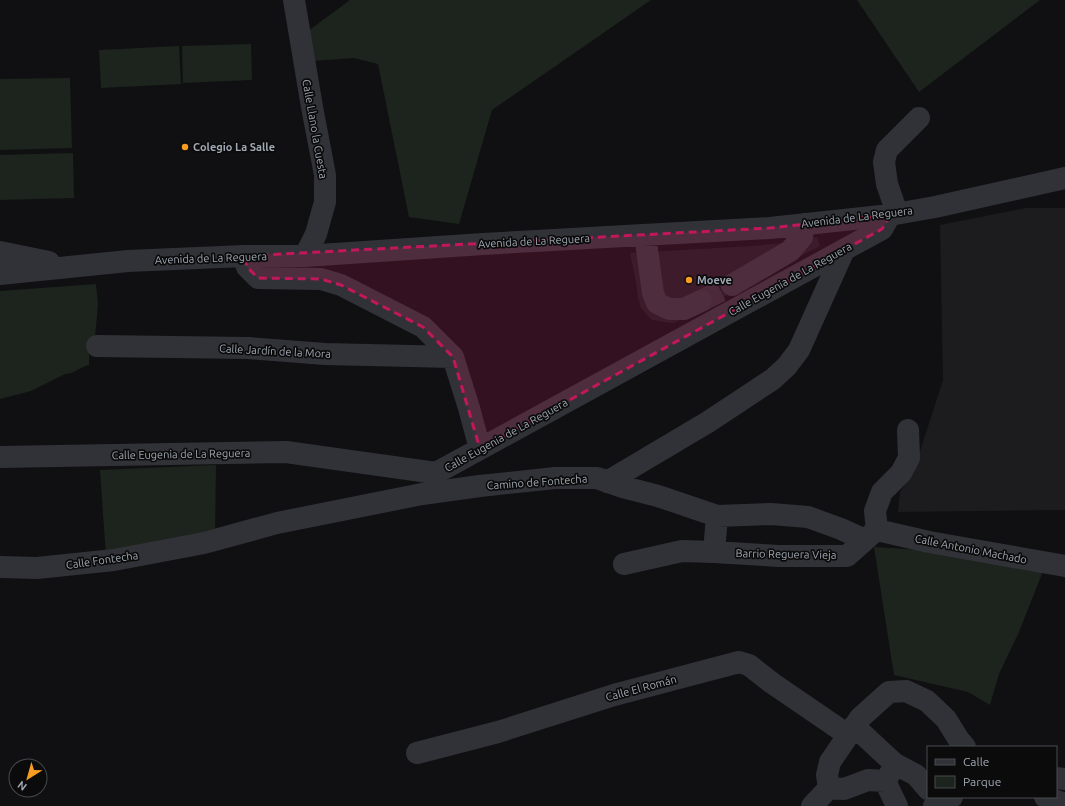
<svg xmlns="http://www.w3.org/2000/svg" width="1065" height="806" viewBox="0 0 1065 806" font-family="Ubuntu,sans-serif">
<style>
.built{fill:#1c1c1f}
.green{fill:#1c241d}
.lines{fill:none;stroke-linecap:round;stroke-linejoin:round}
.minor-tunnel{stroke:#2d2e32;stroke-width:22;stroke-dasharray:22 11;stroke-linecap:butt}
.minor{stroke:#313237;stroke-width:22}
.marked{fill:#c2185b;fill-opacity:0.2;stroke:#c2185b;stroke-width:3;stroke-dasharray:8 5;stroke-linejoin:round}
.poi-dot{fill:#f99c21;stroke:#0b0b0c;stroke-width:1.5}
.labels{text-anchor:middle;stroke-width:3.5;stroke-linejoin:round;paint-order:stroke}
.street-label{font-size:11px;fill:#a0a8b3;stroke:#0b0b0c}
.poi-label{font-size:11px;font-weight:bold;fill:#a0a8b3;stroke:#0b0b0c;text-anchor:start}
</style>
<rect width="100%" height="100%" fill="#101012"/>
<path class="built" d="M 1026,208 L 1065,208 L 1065,510 L 898,512 L 900,492 L 913,473 L 943,380 L 940,225 Z
M 817,237 L 820,246 L 674,323 L 664,322 L 652,320 L 647,315 L 641,308 L 638,298 L 636,282 L 630,253 L 752,246 L 784,243 Z"/>
<path class="green" d="M 350,0 L 651,0 L 492,110 L 459,224 L 409,217 L 378,64 L 354,58 L 312,61 L 308,31 Z
M 857,0 L 1040,0 L 919,92 Z
M 251,44 L 252,80 L 183,83 L 182,46 Z
M 179,46 L 181,84 L 101,88 L 99,50 Z
M 70,78 L 72,148 L 0,150 L 0,79 Z
M 73,153 L 74,198 L 0,200 L 0,155 Z
M 96,284 L 98,304 L 95,337 L 89,354 L 89,365 C 80,367 74,374 65,374 L 31,391 L 0,399 L 0,291 Z
M 216,465 L 215,534 L 106,557 L 100,470 Z
M 874,547 L 955,552 L 1043,571 L 1019,632 L 999,674 L 990,705 L 968,692 L 894,675 Z"/>
<g class="lines">
<path class="minor-tunnel" d="M 701,301 L 732,285"/>
<path class="minor" d="M 294,0 L 312,107 L 325,175 L 325,202 L 316,234 L 305,256
M 897,213 L 887,184 L 884,162 L 887,150 L 919,118
M 645,235 L 653,293 L 657,303 L 669,309 L 684,309 L 701,301
M 0,252 L 49,262
M 244,256 L 247,267 L 258,278 L 321,279 L 341,285 L 423,327 L 453,357 L 469,408 L 480,449
M 0,274 L 128,261 L 244,256 L 305,256 L 483,244 L 770,228 L 890,215 L 935,207 L 1065,178
M 732,285 L 790,251 L 802,237 L 804,224
M 97,346 L 248,348 L 325,354 L 453,357
M 0,457 L 286,452 L 436,473 L 882,229 L 890,215
M 607,482 L 708,422 L 773,379 L 787,366 L 799,350 L 844,250
M 877,530 L 929,542 L 1065,566
M 877,530 L 875,511 L 882,492 L 901,473 L 909,458 L 908,430
M 714,552 L 717,516
M 624,564 L 682,551 L 714,552 L 779,556 L 847,556 L 874,532
M 0,567 L 37,568 L 114,560 L 204,543 L 277,523 L 422,494 L 480,486 L 555,478 L 597,478 L 623,487 L 658,496 L 717,516 L 771,514 L 808,517 L 841,529 L 865,540
M 854,726 L 895,764 L 916,775 L 928,789
M 417,753 L 498,732 L 614,695 L 739,662 L 749,665 L 772,683 L 848,735
M 893,769 L 885,781 L 897,806
M 1056,778 L 1065,779
M 829,788 L 827,775 L 830,762 L 860,718 L 889,692 L 906,691 L 927,701 L 946,719 L 959,740 L 965,747
M 1045,797 L 1065,804
M 812,806 L 829,788 L 844,789 L 868,780 L 885,781
M 934,806 L 952,797"/>
</g>
<path class="marked" d="M 890,215 L 882,229 L 480,449 L 453,357 L 423,327 L 341,285 L 321,279 L 258,278 L 247,267 L 244,256 L 770,228 Z"/>
<g class="poi-dot">
<circle cx="185" cy="147" r="4"/>
<circle cx="689" cy="280" r="4"/>
</g>
<g class="labels">
<g class="street-label">
<text transform="translate(315 129) rotate(80)" y="4">Calle Llano la Cuesta</text>
<text transform="translate(857 217) rotate(-7)" y="4">Avenida de La Reguera</text>
<text transform="translate(534 241) rotate(-3)" y="4">Avenida de La Reguera</text>
<text transform="translate(211 258) rotate(-2)" y="4">Avenida de La Reguera</text>
<text transform="translate(790 279) rotate(-29)" y="4">Calle Eugenia de La Reguera</text>
<text transform="translate(275 351) rotate(3)" y="4">Calle Jardín de la Mora</text>
<text transform="translate(506 435) rotate(-29)" y="4">Calle Eugenia de La Reguera</text>
<text transform="translate(181 454) rotate(-1)" y="4">Calle Eugenia de La Reguera</text>
<text transform="translate(537 482) rotate(-4)" y="4">Camino de Fontecha</text>
<text transform="translate(971 549) rotate(11)" y="4">Calle Antonio Machado</text>
<text transform="translate(786 554) rotate(1)" y="4">Barrio Reguera Vieja</text>
<text transform="translate(102 560) rotate(-8)" y="4">Calle Fontecha</text>
<text transform="translate(641 688) rotate(-15)" y="4">Calle El Román</text>
</g>
<g class="poi-label">
<text x="193" y="151">Colegio La Salle</text>
<text x="697" y="284">Moeve</text>
</g>
</g>
<rect x="927" y="746" width="130" height="52" fill="#0b0b0c" stroke="#474a4f"/>
<rect x="935" y="759" width="20" height="6" fill="#313237" stroke="#474a4f"/>
<text x="963" y="766" font-size="12" fill="#a0a8b3">Calle</text>
<rect x="935" y="776" width="20" height="12" fill="#1c241d" stroke="#474a4f"/>
<text x="963" y="786" font-size="12" fill="#a0a8b3">Parque</text>
<g transform="translate(28 778) rotate(217)"><circle r="19" fill="#0b0b0c" stroke="#474a4f"/>
<path d="M0-3L7 15L0 10L-7 15Z" fill="#f99c21"/>
<text y="-6" font-size="11" font-weight="bold" text-anchor="middle" fill="#a0a8b3">N</text>
</g>
</svg>
